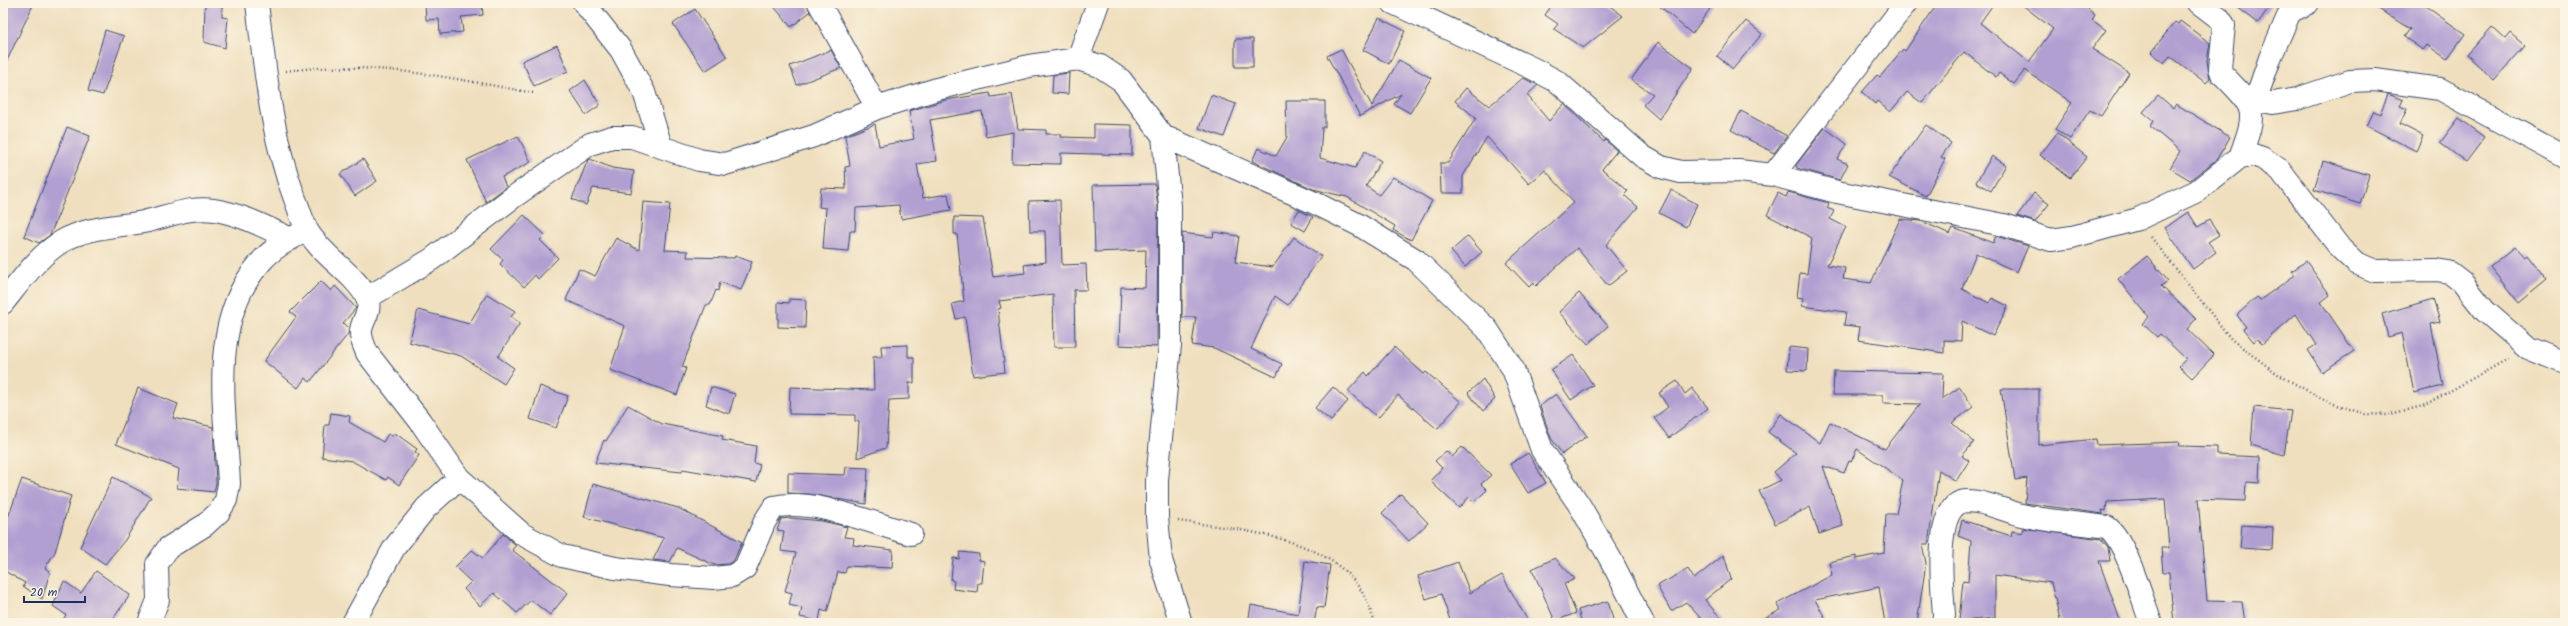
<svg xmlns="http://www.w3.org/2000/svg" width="2568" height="626" viewBox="0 0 2568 626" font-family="Kalam,sans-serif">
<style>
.building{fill:#b19fd2}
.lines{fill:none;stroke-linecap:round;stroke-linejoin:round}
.minor-casing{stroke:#3b496c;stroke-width:24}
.path{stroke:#3b496c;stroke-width:2.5;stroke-dasharray:1 3;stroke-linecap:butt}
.minor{stroke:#fff;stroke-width:22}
</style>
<rect width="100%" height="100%" fill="#fcf5e5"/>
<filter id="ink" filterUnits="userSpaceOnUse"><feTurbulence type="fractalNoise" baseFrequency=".025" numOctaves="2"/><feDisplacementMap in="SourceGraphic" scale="8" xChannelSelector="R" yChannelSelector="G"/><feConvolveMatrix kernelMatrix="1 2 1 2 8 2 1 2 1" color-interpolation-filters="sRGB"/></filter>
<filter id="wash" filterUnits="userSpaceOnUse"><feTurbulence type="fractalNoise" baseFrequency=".012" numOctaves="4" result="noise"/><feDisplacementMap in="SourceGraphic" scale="16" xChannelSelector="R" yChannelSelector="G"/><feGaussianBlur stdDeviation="0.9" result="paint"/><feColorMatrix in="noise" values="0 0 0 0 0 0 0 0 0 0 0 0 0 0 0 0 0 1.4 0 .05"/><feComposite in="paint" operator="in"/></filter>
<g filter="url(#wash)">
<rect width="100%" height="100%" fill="#efdfbe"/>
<g id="blocks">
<path class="building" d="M 3,3 L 34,3 L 3,69 Z
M 205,3 L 222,3 L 222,17 L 228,18 L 225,48 L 204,42 Z
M 425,3 L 482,3 L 483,15 L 461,17 L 463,32 L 440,34 L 439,19 L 426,20 Z
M 771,3 L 807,3 L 810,12 L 791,27 Z
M 1553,3 L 1606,3 L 1623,16 L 1583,48 L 1554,29 L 1558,24 L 1545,15 Z
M 1656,3 L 1714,3 L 1692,34 Z
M 1938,3 L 1994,3 L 1980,23 L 2029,62 L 2053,29 L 2020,3 L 2092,3 L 2088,9 L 2095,15 L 2092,20 L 2106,30 L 2092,49 L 2129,73 L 2101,116 L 2090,110 L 2070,139 L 2055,129 L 2072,103 L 2025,70 L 2014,84 L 1999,73 L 1996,77 L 1964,52 L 1922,103 L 1907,92 L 1890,112 L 1877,101 L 1875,104 L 1862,92 L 1877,75 L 1880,77 L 1903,49 L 1905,51 Z
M 2232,3 L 2272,3 L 2258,23 Z
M 2369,3 L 2421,3 L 2465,34 L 2447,59 L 2427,45 L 2423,50 L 2404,37 L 2410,29 Z
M 695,9 L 727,57 L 705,71 L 673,24 Z
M 1379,18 L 1405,31 L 1389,64 L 1363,50 Z
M 1746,21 L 1762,34 L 1733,69 L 1717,56 Z
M 2180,21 L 2210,43 L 2207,61 L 2210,78 L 2206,83 L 2170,56 L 2164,63 L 2151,52 L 2175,22 L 2178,24 Z
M 2492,27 L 2505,39 L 2510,33 L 2525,46 L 2494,80 L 2467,55 Z
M 105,30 L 124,36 L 103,95 L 88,91 Z
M 1235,39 L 1253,39 L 1253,67 L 1235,67 Z
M 1658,42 L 1693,68 L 1659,119 L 1643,105 L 1653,94 L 1631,80 Z
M 557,45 L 568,71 L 534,86 L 522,61 Z
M 1341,49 L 1372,106 L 1399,60 L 1431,78 L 1410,113 L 1394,104 L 1401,94 L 1360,116 L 1327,56 Z
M 831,50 L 841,68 L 797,85 L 790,66 Z
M 1069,73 L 1068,94 L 1052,93 L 1053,75 Z
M 1523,78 L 1538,85 L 1527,95 L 1549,121 L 1564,104 L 1604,142 L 1605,140 L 1617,151 L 1602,169 L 1628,191 L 1624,195 L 1638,207 L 1606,245 L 1627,271 L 1608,286 L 1577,248 L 1536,286 L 1533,283 L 1529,287 L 1506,263 L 1574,202 L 1545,170 L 1529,184 L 1487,137 L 1463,176 L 1463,193 L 1441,193 L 1440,163 L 1448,163 L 1476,118 L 1455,101 L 1466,88 L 1489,106 Z
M 585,80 L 600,105 L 586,115 L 570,91 Z
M 990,93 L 991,97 L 1012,94 L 1018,129 L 1046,130 L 1046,134 L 1061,134 L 1061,137 L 1094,138 L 1094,124 L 1132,125 L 1132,155 L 1061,153 L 1061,164 L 1012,163 L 1013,132 L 986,137 L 982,111 L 930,120 L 937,161 L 917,164 L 923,198 L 948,194 L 951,210 L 901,219 L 899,205 L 856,208 L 855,231 L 850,231 L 848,251 L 823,249 L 826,208 L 819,207 L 821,188 L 846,189 L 845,167 L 850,166 L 845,136 L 875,124 L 879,146 L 914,139 L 909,111 L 946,100 Z
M 2388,94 L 2403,100 L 2400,106 L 2407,109 L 2400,124 L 2423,136 L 2416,151 L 2367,126 L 2374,111 L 2380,114 Z
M 1211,95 L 1236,104 L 1224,137 L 1199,128 Z
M 2158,95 L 2173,108 L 2176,104 L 2230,137 L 2217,159 L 2190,180 L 2170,168 L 2180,151 L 2150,126 L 2154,121 L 2143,112 Z
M 1286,101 L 1325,101 L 1325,127 L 1322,127 L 1320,158 L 1355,168 L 1365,151 L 1381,161 L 1366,186 L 1379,195 L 1393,177 L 1432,201 L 1411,240 L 1393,230 L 1395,226 L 1347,197 L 1313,189 L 1252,161 L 1258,148 L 1276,156 L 1287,137 Z
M 1741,111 L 1787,136 L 1774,153 L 1731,130 Z
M 2459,118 L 2485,137 L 2466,162 L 2440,143 Z
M 1926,125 L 1951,143 L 1941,157 L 1945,159 L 1926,196 L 1889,177 Z
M 67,127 L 90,136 L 50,235 L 39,243 L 24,236 Z
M 1825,128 L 1847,144 L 1837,159 L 1848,164 L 1840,180 L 1797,168 L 1796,165 Z
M 2057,133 L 2087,157 L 2070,178 L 2040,155 Z
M 518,136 L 531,162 L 502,177 L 506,187 L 486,202 L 467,160 Z
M 1992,156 L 2006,165 L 1991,191 L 1976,182 Z
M 363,159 L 377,181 L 355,196 L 340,174 Z
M 590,159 L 612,168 L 634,171 L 631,193 L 593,188 L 586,205 L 572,199 L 587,162 Z
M 2323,161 L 2369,175 L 2360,204 L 2314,190 Z
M 1155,184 L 1158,207 L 1157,347 L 1119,345 L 1121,287 L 1145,288 L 1146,250 L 1095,252 L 1093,185 Z
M 1671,190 L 1697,204 L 1686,227 L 1659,213 Z
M 1788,192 L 1829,203 L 1827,208 L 1834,211 L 1830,219 L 1846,227 L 1827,265 L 1845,268 L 1843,279 L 1871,283 L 1900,219 L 1921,221 L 1950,234 L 1953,228 L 1993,243 L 1996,236 L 2028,246 L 2017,272 L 1976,253 L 1962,289 L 1989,303 L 1992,298 L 2008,306 L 1993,336 L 1962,321 L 1961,341 L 1944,340 L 1944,353 L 1858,340 L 1860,327 L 1844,325 L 1846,312 L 1802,306 L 1804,298 L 1797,297 L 1800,273 L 1807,274 L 1812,238 L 1767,215 L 1778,193 L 1786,197 Z
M 2034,193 L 2049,204 L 2035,222 L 2017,216 Z
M 1060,200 L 1062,265 L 1086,264 L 1087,290 L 1074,290 L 1075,347 L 1054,347 L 1053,294 L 999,301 L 1001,308 L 998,309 L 1005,372 L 973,376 L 965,317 L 956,319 L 952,304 L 964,301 L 957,234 L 954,234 L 954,217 L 983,218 L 993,277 L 1025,273 L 1024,265 L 1046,262 L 1045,231 L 1030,231 L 1029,201 Z
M 643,202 L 670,204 L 665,250 L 688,251 L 687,257 L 734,258 L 735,256 L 752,262 L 741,290 L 720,282 L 718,291 L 716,290 L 710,305 L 706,305 L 682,367 L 686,368 L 677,395 L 610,370 L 625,326 L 566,300 L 579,269 L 595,276 L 616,238 L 639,250 Z
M 1299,210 L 1313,217 L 1305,231 L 1291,223 Z
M 2188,212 L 2198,227 L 2209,220 L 2219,235 L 2208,242 L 2216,252 L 2193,269 L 2165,228 Z
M 524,215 L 545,235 L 540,240 L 558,258 L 538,279 L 535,275 L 524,287 L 500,264 L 503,260 L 491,249 Z
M 1214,232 L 1239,236 L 1235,262 L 1273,267 L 1294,237 L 1321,256 L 1288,305 L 1275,296 L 1251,349 L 1282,364 L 1276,377 L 1214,348 L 1192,345 L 1196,317 L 1182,317 L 1182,233 L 1213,237 Z
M 1468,236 L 1482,252 L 1465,267 L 1451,251 Z
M 2515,247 L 2524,257 L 2527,254 L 2547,280 L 2519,303 L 2490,267 Z
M 2147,256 L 2168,281 L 2161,286 L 2196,319 L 2187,329 L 2214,355 L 2192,378 L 2179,366 L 2186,359 L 2160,334 L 2157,337 L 2143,324 L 2149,317 L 2118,279 Z
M 2306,261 L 2330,295 L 2321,302 L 2354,351 L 2322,372 L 2308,350 L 2316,345 L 2296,314 L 2262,344 L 2257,339 L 2254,342 L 2243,329 L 2246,327 L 2237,315 L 2257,297 L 2260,300 L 2295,275 L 2292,271 Z
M 321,281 L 331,291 L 335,286 L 356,308 L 343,323 L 349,329 L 348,334 L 310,382 L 305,378 L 298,388 L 264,361 L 296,317 L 290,312 Z
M 1579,293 L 1608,326 L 1588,344 L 1559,312 Z
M 487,294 L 515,311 L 511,317 L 520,323 L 498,357 L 514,368 L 504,384 L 461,356 L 409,342 L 418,310 L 469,324 Z
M 789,299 L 806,300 L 805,328 L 778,327 L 778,302 L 789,303 Z
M 2433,299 L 2440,322 L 2431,324 L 2443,386 L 2414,393 L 2402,333 L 2388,337 L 2382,314 Z
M 908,345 L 908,357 L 914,357 L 914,383 L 909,383 L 909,399 L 889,400 L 886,448 L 857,458 L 859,422 L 855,421 L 855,415 L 789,414 L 790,387 L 874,390 L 873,357 L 882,357 L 881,346 Z
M 1394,347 L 1424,374 L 1426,372 L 1461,402 L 1437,429 L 1398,395 L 1378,418 L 1348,391 L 1365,372 L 1368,376 Z
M 1789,347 L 1808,349 L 1807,371 L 1787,370 Z
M 1573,355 L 1593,385 L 1571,400 L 1551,370 Z
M 1834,371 L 1943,373 L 1942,399 L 1960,387 L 1973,407 L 1952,423 L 1974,442 L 1962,456 L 1969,461 L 1956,481 L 1939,470 L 1928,544 L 1922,544 L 1926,563 L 1917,623 L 1885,623 L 1879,587 L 1815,600 L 1828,623 L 1754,623 L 1781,610 L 1777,604 L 1832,575 L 1829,562 L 1856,556 L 1856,559 L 1884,553 L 1886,514 L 1896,514 L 1903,480 L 1857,449 L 1851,462 L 1849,461 L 1844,473 L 1823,466 L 1843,526 L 1819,534 L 1810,507 L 1775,524 L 1759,491 L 1781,480 L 1774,472 L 1796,453 L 1768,432 L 1781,414 L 1820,443 L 1830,422 L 1885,449 L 1920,404 L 1883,403 L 1883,395 L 1833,395 Z
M 1483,379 L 1495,399 L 1483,411 L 1468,393 Z
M 1677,381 L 1685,394 L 1692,388 L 1708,408 L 1669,438 L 1654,418 L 1668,407 L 1659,393 Z
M 540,386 L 568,396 L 556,428 L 530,419 Z
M 711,387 L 735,394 L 729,414 L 706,405 Z
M 1333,387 L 1348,401 L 1331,421 L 1315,408 Z
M 138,388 L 178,404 L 173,418 L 213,427 L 216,483 L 214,492 L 177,488 L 179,469 L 116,444 Z
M 2001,389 L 2039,389 L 2039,445 L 2096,439 L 2097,445 L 2180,442 L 2179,446 L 2217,447 L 2217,455 L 2260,457 L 2259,483 L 2246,482 L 2245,501 L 2198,499 L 2207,601 L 2242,602 L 2245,623 L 2174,623 L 2169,572 L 2163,572 L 2161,548 L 2169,548 L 2165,499 L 2107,502 L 2106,511 L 2102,510 L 2103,514 L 2025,503 L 2027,478 L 2015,480 Z
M 1556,394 L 1587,436 L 1562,454 L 1551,438 L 1540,406 Z
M 628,405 L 662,424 L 723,436 L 722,440 L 756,446 L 754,463 L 760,465 L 756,482 L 683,469 L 682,472 L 595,463 L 604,440 L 606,441 Z
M 2254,407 L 2291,411 L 2284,455 L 2251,445 Z
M 331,413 L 350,416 L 349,422 L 383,442 L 388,434 L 392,436 L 395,433 L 417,449 L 415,452 L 419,455 L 399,485 L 388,477 L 386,480 L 352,461 L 322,457 L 325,425 L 329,425 Z
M 1462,447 L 1491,475 L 1481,484 L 1487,490 L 1474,502 L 1469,497 L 1459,508 L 1430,481 L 1442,468 L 1435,461 L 1446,451 L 1452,457 Z
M 1528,453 L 1546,483 L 1528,493 L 1510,464 Z
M 846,467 L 868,468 L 866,504 L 809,494 L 788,493 L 788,473 L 845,475 Z
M 113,477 L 151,497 L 125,540 L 105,564 L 80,547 Z
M 22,479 L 71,496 L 55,552 L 45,568 L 50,572 L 42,599 L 23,586 L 25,583 L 3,570 L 3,513 L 9,515 Z
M 593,484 L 678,508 L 742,542 L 734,560 L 728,564 L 714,565 L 677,548 L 670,562 L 653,560 L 664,538 L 584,517 Z
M 1401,494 L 1428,523 L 1409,541 L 1382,513 Z
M 790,518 L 822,521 L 847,527 L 844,537 L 854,538 L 853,545 L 893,550 L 892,568 L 847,566 L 845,573 L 838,572 L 827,612 L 821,610 L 819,621 L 800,617 L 802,608 L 789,605 L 792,593 L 785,591 L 796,553 L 781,551 L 784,531 L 777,530 L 781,519 Z
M 1962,520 L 2011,536 L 2012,531 L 2022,533 L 2023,528 L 2101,539 L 2108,547 L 2110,561 L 2099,561 L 2121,623 L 2061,623 L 2051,583 L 1995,575 L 1995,618 L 1959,621 L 1963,581 L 1968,582 L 1971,541 L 1958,536 Z
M 2242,525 L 2273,527 L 2272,550 L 2240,548 Z
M 503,534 L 516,545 L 512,550 L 568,593 L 550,615 L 531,600 L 517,613 L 494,593 L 480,606 L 464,589 L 471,582 L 455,567 L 472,550 L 483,558 Z
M 960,552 L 979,554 L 979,560 L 984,561 L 982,583 L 978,583 L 977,592 L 953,589 L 954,581 L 951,580 L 953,558 L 959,559 Z
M 1724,555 L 1731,579 L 1705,600 L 1725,623 L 1705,623 L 1686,602 L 1671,611 L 1657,586 L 1688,569 L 1694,579 Z
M 1555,558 L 1575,579 L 1564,584 L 1576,613 L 1555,621 L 1532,569 Z
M 1305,561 L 1330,565 L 1324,608 L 1317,607 L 1314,623 L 1248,623 L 1251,605 L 1298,614 Z
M 1458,562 L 1470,593 L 1502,575 L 1529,623 L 1451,623 L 1441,594 L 1426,599 L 1418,576 Z
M 96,571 L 130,595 L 110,623 L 61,623 L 66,615 L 53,606 L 64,581 L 81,593 Z
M 1608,601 L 1614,623 L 1582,623 L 1578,610 Z"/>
</g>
</g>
<g filter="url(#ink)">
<use href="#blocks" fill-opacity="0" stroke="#3b496c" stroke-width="1"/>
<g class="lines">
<defs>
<path id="minor" d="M 257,3 C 265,69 271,136 295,199 C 299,209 302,220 307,230 C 321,255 356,275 367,298 C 372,311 363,318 361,330 C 360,338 364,345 367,353 L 420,421 L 459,478 L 522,534 L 562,556 L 615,568 L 670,575 L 714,578 L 732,576 L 745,568 L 765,521 L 774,507 C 814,498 871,523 911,534
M 584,3 L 621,50 L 644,92 L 661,146
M 819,3 L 877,108
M 1393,3 L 1534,69 L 1558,82 L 1642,156 L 1661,167 L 1681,172 L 1739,171 L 1773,175 L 1837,192 L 2004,225 L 2051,240 L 2072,237 L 2138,219 L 2197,191 L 2240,157 L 2253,155 L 2262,158 L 2280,170 L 2341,249 L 2356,263 L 2375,271 L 2436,270 L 2449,272 L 2462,282 L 2485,311 L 2528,348 L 2565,363
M 2199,3 L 2220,19 L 2224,25 L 2220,68 L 2222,74 C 2257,109 2257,110 2240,157
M 1078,59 L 1098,3
M 2256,100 L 2273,103 L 2297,99 L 2350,81 L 2375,80 L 2440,89 L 2565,157
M 2252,110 L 2270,58 L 2290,12 L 2308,3
M 1163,136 L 1317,204 L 1359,225 L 1416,260 L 1487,329 L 1513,369 L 1542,450 L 1580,506 L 1611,560 L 1643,623
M 1773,175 L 1906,3
M 367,298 L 432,259 L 512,198 L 590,144 L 612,137 L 632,137 L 699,160 L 725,164 L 814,136 L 877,108 L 937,89 L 1029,66 L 1078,59 L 1100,66 L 1121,80 L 1163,136 L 1170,206 L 1170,345 L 1157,480 L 1157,517 L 1161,560 L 1181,623
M 3,303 C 20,282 38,256 61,242 C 85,227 116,227 143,222 C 167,217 190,206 214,210 C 241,214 267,228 291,239
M 149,623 L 158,600 L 157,564 L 168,548 L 205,525 L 219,512 L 226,500 L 229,484 C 226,412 207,323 260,263 C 272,248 290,239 307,230
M 353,623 L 394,548 L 426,508 L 459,478
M 1943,623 L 1944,615 C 1943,593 1931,502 1967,501 C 1987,501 2006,512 2026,516 C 2052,522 2080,523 2107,527 C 2126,540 2142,600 2151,623"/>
</defs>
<use href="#minor" class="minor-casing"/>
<path class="path" d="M 286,71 C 368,60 453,78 533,93
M 2151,237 L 2231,339 L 2279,375 L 2328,402 L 2365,414 L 2386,415 L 2423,406 L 2508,359
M 1178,521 C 1236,529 1329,536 1362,592 C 1368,601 1371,613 1375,623"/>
<use href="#minor" class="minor"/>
</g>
</g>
<rect width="2568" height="626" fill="none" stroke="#fcf5e5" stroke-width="16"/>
<path d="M24 596v6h61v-6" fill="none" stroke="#1b2f5e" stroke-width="2"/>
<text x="30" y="596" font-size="12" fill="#1b2f5e" stroke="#fcf5e5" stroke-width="3" paint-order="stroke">20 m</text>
</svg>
